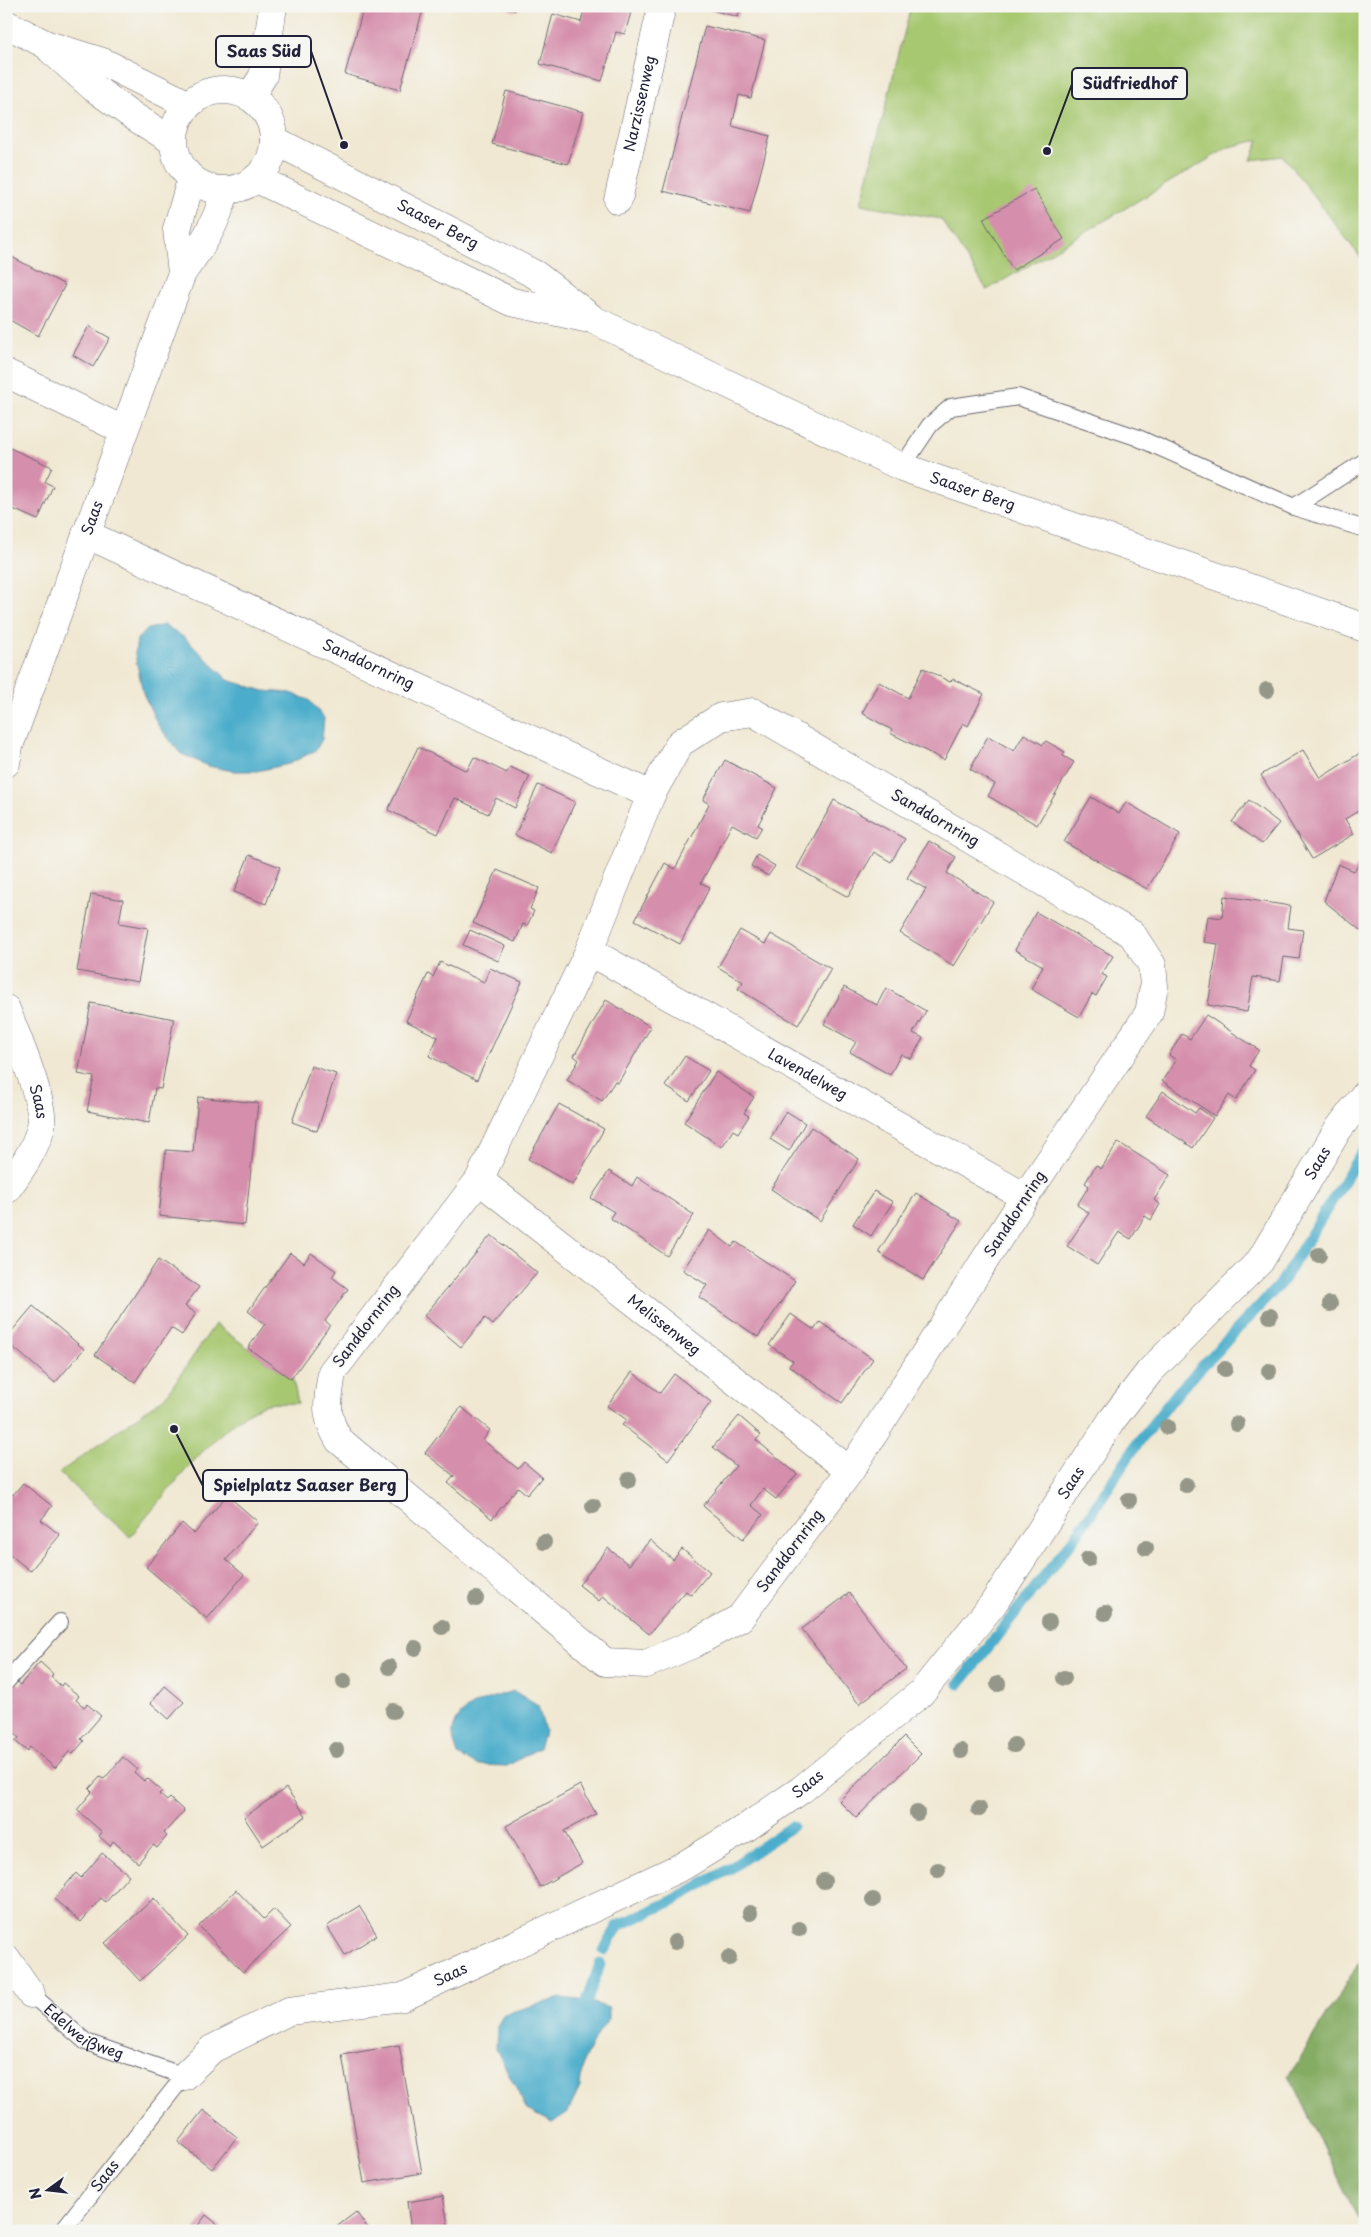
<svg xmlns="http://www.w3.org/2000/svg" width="1371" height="2237" viewBox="0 0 1371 2237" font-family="'Playpen Sans',sans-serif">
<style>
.green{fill:#a7c871;stroke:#647556}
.forest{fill:#85ac63;stroke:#54674f}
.water{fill:#4cadcb;stroke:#376883}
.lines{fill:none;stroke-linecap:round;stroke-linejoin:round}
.stream{stroke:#4cadcb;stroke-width:11}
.building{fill:#d58eab}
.lane-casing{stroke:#6a6770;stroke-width:18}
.street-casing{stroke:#6a6770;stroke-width:29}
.secondary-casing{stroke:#6a6770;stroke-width:29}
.lane{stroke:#fff;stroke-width:16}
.street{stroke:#fff;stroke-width:28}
.secondary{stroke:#fff;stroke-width:28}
.tree{fill:#959788}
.labels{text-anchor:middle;stroke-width:4;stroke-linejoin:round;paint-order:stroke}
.street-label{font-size:15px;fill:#22223b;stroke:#f6f6f2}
.leader{fill:none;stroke:#22223b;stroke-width:2}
.callout-dot{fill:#22223b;stroke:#f6f6f2;stroke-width:2}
.callout{fill:#f6f6f2;stroke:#22223b;stroke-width:2}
.callout-label{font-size:16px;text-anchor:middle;font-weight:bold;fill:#22223b}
</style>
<rect width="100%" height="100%" fill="#f6f6f2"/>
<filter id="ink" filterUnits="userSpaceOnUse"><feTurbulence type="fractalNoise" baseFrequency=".02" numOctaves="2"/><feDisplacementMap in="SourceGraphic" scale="10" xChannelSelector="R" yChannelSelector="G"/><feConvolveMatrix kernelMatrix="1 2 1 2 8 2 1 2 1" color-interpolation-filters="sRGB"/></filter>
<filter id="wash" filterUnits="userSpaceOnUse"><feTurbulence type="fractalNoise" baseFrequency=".0096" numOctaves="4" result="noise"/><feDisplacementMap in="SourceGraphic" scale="20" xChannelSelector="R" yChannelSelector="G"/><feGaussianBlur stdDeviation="1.12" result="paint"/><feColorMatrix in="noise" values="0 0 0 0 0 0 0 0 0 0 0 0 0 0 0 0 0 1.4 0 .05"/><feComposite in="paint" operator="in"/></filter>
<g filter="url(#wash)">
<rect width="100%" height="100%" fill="#f0e8d2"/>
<path class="green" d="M 911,6 L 1365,6 L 1365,263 L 1283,156 L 1251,160 L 1259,140 L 1229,147 L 987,290 L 941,219 L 861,204 Z
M 215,1324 L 293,1380 L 298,1403 C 287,1404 273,1402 263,1405 C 218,1423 162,1499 130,1537 L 59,1473 L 166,1396 Z"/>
<path class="forest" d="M 1365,1953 L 1365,2231 L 1364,2231 L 1289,2076 Z"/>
<path class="water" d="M 164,625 L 185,638 L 228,680 L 264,691 L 291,693 L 309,700 L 324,718 L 322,739 L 316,750 L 289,764 L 257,771 L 233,771 L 208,766 L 180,753 L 158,725 L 143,693 L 135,654 L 137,639 L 148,629 Z
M 514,1691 L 538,1706 L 545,1731 L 539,1748 L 507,1766 L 477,1765 L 458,1755 C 456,1748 452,1738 453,1731 C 457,1704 492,1698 514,1691 Z
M 561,1998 L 587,2001 L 609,2008 L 609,2019 L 596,2036 L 583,2062 L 580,2087 L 568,2112 L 552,2123 L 527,2110 L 496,2049 L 497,2026 L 504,2014 Z"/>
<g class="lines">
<path class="stream" d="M 959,1684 L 1076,1536 L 1137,1444 L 1178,1392 L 1281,1283 L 1365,1147
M 604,1950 L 618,1926 L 672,1901 L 731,1868 L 792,1826
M 587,2001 L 600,1964"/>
</g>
<g id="blocks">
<path class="building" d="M 364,6 L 424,6 L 400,90 L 345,74 Z
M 500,6 L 516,6 L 515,11 Z
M 585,6 L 610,6 L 631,12 L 625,34 L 616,32 L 602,81 L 540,64 L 553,14 L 581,22 Z
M 697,6 L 741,6 L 738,17 Z
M 765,6 L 788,6 L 787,12 Z
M 705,26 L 765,40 L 751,98 L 739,95 L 732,126 L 770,136 L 750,213 L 663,191 Z
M 506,91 L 583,112 L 568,164 L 492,144 Z
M 1034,189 L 1064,239 L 1013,270 L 983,219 Z
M 6,254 L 65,285 L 38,336 L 6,318 Z
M 89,326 L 110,338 L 93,367 L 73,355 Z
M 10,448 L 52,467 L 45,482 L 53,486 L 38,520 L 6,506 L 6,453 Z
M 923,668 L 950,682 L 953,679 L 984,694 L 968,726 L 963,723 L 944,760 L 890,733 L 892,730 L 862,713 L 879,682 L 908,698 Z
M 1024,734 L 1043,745 L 1046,741 L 1065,752 L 1063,756 L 1074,762 L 1037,825 L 988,796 L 995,784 L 970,769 L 988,736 L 1014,751 Z
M 418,747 L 467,771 L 474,757 L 507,773 L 510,767 L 530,776 L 515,808 L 496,798 L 488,814 L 455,798 L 438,834 L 388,810 Z
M 1303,750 L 1320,778 L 1365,750 L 1365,807 L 1345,819 L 1354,834 L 1312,859 L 1261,775 Z
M 725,760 L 777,788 L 758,825 L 762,827 L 756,837 L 732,824 L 701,883 L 710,887 L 680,944 L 635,920 L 665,863 L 675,869 L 709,804 L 703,800 Z
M 538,785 L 575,802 L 552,853 L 515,835 Z
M 1091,797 L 1119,814 L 1126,802 L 1180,834 L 1147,889 L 1064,842 Z
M 834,800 L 905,839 L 891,862 L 874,852 L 848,897 L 797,868 Z
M 1249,800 L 1279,823 L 1262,844 L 1232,822 Z
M 929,841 L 956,857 L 947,873 L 993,902 L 954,966 L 900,933 L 926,889 L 907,878 Z
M 249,855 L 280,867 L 266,904 L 234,892 Z
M 757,855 L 775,866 L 768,876 L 751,866 Z
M 1365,856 L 1365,934 L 1324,901 L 1338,864 L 1354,871 Z
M 497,870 L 539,888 L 530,909 L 534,911 L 527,926 L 523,924 L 515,942 L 473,923 Z
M 91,894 L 123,900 L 119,923 L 148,928 L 138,982 L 77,971 Z
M 1224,896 L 1291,906 L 1288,928 L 1303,930 L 1299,959 L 1284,957 L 1280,981 L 1253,977 L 1247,1012 L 1208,1005 L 1218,944 L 1204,942 L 1208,916 L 1222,918 Z
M 1036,912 L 1113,956 L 1102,974 L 1107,977 L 1096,996 L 1092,994 L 1079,1017 L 1031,989 L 1043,966 L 1015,950 Z
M 470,930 L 505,946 L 498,961 L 463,945 Z
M 740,930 L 765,944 L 771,934 L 831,969 L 798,1025 L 738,989 L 743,982 L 718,967 Z
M 440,962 L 484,982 L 490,968 L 522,982 L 477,1080 L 429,1056 L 438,1037 L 406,1021 L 428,974 L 433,977 Z
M 844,987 L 877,1005 L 886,988 L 926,1011 L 913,1033 L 923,1038 L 911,1059 L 901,1054 L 890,1075 L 850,1052 L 856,1042 L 824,1024 Z
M 606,1000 L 651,1027 L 618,1083 L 615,1081 L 602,1101 L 567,1080 L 579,1060 L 574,1056 Z
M 91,1003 L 174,1019 L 161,1089 L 155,1088 L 149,1123 L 87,1111 L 94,1077 L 78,1074 Z
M 1206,1015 L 1259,1050 L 1249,1066 L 1255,1070 L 1236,1100 L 1229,1095 L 1215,1116 L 1162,1081 L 1176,1060 L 1169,1055 L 1182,1034 L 1190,1039 Z
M 685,1056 L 709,1071 L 689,1101 L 665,1086 Z
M 311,1066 L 336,1074 L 317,1131 L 292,1122 Z
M 716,1072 L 754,1097 L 744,1113 L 749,1116 L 738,1133 L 733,1130 L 722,1147 L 684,1122 Z
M 1163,1091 L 1195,1113 L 1199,1108 L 1213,1118 L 1193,1148 L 1146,1116 Z
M 198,1097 L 258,1103 L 245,1225 L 159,1216 L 166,1150 L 193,1152 Z
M 559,1104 L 604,1129 L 573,1185 L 528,1159 Z
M 786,1111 L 805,1123 L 789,1151 L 770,1139 Z
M 811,1127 L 859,1159 L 820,1221 L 771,1189 Z
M 1118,1142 L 1170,1175 L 1154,1200 L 1160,1204 L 1151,1220 L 1145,1216 L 1131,1239 L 1119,1232 L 1097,1265 L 1067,1246 L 1089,1213 L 1077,1205 L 1089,1186 L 1085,1183 L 1096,1165 L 1101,1169 Z
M 609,1171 L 632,1186 L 637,1177 L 694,1215 L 667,1256 L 610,1218 L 614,1212 L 591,1198 Z
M 874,1191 L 893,1202 L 871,1236 L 853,1224 Z
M 916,1193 L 961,1221 L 923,1280 L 878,1252 Z
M 709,1230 L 732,1247 L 736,1242 L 795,1281 L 758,1337 L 699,1297 L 707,1285 L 683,1270 Z
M 491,1235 L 537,1273 L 493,1325 L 485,1318 L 461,1347 L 424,1316 Z
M 290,1253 L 304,1263 L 311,1253 L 336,1271 L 332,1277 L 348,1289 L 325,1321 L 330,1325 L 291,1379 L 248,1348 L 265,1324 L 248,1311 Z
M 158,1260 L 199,1287 L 185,1306 L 196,1313 L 182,1335 L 171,1328 L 135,1382 L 95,1355 Z
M 33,1306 L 84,1349 L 55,1383 L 6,1341 L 6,1338 Z
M 791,1314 L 814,1330 L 820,1322 L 873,1359 L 842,1403 L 789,1366 L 793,1361 L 769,1345 Z
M 632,1372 L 660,1393 L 674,1374 L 711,1402 L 668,1460 L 622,1425 L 627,1420 L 607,1406 Z
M 461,1407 L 490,1430 L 483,1440 L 518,1469 L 524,1462 L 542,1477 L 527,1495 L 518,1487 L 492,1519 L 448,1483 L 454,1476 L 425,1453 Z
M 739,1416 L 761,1435 L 756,1440 L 797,1474 L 776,1499 L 763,1489 L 751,1505 L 763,1515 L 743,1539 L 703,1506 L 736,1466 L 713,1447 Z
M 23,1483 L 52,1506 L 41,1520 L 60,1535 L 30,1571 L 6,1551 L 6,1490 L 13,1495 Z
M 227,1495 L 258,1522 L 226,1560 L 244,1575 L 207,1619 L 146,1567 L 182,1523 L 194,1534 Z
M 650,1540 L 673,1560 L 682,1549 L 710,1572 L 691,1595 L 686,1591 L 649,1634 L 603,1596 L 599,1601 L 579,1585 L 608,1548 L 629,1565 Z
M 849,1593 L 906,1669 L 859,1704 L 802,1629 Z
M 40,1662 L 53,1674 L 51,1677 L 61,1686 L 63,1683 L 79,1696 L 76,1700 L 84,1707 L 87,1704 L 101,1716 L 81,1739 L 84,1741 L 73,1754 L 70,1751 L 55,1768 L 30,1747 L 27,1751 L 15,1741 L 19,1738 L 6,1726 L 6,1700 L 9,1698 L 6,1694 L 17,1682 L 20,1685 Z
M 165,1686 L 184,1702 L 169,1719 L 151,1703 Z
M 904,1737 L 921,1754 L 856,1818 L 839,1801 Z
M 123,1757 L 137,1769 L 134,1772 L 144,1781 L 147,1778 L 162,1791 L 159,1794 L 167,1801 L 170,1798 L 184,1811 L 164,1833 L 167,1836 L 157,1848 L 153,1845 L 138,1863 L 113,1841 L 110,1846 L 99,1836 L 102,1832 L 77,1810 L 92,1792 L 89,1789 L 100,1777 L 104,1779 Z
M 580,1785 L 596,1814 L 564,1831 L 582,1863 L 540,1887 L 506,1826 Z
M 286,1788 L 306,1816 L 263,1846 L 244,1817 Z
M 102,1853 L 129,1875 L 106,1902 L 101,1898 L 81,1922 L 54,1899 L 76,1873 L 81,1878 Z
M 236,1890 L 264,1919 L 274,1909 L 291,1927 L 243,1972 L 199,1926 Z
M 154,1898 L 188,1936 L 140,1981 L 105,1943 Z
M 359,1906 L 377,1935 L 345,1955 L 327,1926 Z
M 399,2045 L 422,2173 L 364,2183 L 342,2055 Z
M 203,2110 L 237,2137 L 212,2169 L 178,2142 Z
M 443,2196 L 449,2231 L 411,2231 L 407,2202 Z
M 356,2212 L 370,2231 L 331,2231 Z
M 206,2215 L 226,2231 L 194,2231 Z"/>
</g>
</g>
<g filter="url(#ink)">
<use href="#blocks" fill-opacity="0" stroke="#6a6770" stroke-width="1"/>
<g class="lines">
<defs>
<g id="lane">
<path d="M 902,467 L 930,425 L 951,407 L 1018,397 L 1136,437 L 1294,507 L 1365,529"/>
<path d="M 1294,507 L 1365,461"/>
<path d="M 6,1682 L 60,1622"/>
<path id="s1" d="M 31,1994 L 86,2042 L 184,2076 L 62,2231"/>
</g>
<g id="street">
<path d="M 250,97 L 263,76 L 273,6"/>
<path id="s2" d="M 618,200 L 662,6"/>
<path d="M 182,273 L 177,229 L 191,180"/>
<path d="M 6,373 L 123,430"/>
<path id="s3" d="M 86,534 L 651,795"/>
<path d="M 753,712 L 1132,934 L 1152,965 L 1154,986 L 1149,1013 L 1025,1197 L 850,1471 L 740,1618 L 693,1644 L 646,1664 L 605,1662 L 339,1440 C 323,1413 328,1402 332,1372 L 479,1180 L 589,951 L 651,795 L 680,743 L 721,717 Z"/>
<path id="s4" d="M 6,763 L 9,746 L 182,273 C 202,245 216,226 225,191"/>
<path id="s5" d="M 589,951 L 1025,1197"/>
<path id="s6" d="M 6,1009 C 15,1032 46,1105 41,1126 C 36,1149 20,1171 6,1190"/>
<path id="s7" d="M 479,1180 L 850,1471"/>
<path d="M 6,1958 L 31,1994"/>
<path id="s8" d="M 184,2076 L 212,2049 L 289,2011 L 403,1997 L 683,1866 L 747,1827 L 801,1790 L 921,1693 L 993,1604 L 1112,1420 L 1150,1371 L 1260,1261 L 1337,1131 L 1365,1094"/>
</g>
<g id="secondary">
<path d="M 6,24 L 45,44 L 103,62 L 187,104"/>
<path d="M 51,50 L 94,88 L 133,116 L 173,141"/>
<circle cx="224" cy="140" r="50"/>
<path id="s9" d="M 274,140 L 536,275 L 594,320 L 902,467 L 1365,628"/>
<path d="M 257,179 L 512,302 L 585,318"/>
</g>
</defs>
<use href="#lane" class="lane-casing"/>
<use href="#street" class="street-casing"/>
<use href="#secondary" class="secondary-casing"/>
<use href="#lane" class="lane"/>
<use href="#street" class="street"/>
<use href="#secondary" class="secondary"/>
</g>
<g class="tree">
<circle cx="1267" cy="690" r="8"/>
<circle cx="1319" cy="1255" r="8"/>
<circle cx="1330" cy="1304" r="8"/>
<circle cx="1270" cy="1316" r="8"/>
<circle cx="1225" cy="1369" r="8"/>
<circle cx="1269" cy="1371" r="8"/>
<circle cx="1237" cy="1424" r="8"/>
<circle cx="1167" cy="1427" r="8"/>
<circle cx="629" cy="1480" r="8"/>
<circle cx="1186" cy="1485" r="8"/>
<circle cx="1129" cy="1500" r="8"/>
<circle cx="593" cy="1506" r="8"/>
<circle cx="544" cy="1542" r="8"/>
<circle cx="1146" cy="1548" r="8"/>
<circle cx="1088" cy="1559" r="8"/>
<circle cx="476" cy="1599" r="8"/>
<circle cx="1105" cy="1613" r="8"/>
<circle cx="1049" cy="1622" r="8"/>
<circle cx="442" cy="1627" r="8"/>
<circle cx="415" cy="1648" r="8"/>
<circle cx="389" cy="1667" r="8"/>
<circle cx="1064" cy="1678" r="8"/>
<circle cx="344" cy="1681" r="8"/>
<circle cx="998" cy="1684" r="8"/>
<circle cx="393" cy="1711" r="8"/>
<circle cx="1014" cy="1745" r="8"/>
<circle cx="336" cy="1750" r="8"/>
<circle cx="961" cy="1751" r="8"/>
<circle cx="979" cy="1809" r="8"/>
<circle cx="917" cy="1813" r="8"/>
<circle cx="938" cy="1870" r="8"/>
<circle cx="824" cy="1881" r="8"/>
<circle cx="873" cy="1900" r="8"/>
<circle cx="750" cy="1913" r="8"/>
<circle cx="799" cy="1929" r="8"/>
<circle cx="675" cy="1942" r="8"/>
<circle cx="729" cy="1958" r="8"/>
</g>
</g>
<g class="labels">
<g class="street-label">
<text dy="5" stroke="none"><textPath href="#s2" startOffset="99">Narzissenweg</textPath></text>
<text dy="5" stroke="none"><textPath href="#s9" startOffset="184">Saaser Berg</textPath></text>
<text dy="5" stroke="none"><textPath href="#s9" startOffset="784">Saaser Berg</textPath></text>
<text dy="5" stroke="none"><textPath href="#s4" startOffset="260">Saas</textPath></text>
<text dy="5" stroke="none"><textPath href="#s3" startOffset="311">Sanddornring</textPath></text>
<text transform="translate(935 818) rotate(30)" y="5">Sanddornring</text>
<text dy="5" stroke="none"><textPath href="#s5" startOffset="251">Lavendelweg</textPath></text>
<text dy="5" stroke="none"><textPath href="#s6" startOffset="98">Saas</textPath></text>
<text dy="5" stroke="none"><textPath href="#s8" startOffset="1508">Saas</textPath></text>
<text transform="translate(1015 1214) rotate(-57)" y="5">Sanddornring</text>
<text dy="5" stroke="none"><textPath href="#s7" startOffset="235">Melissenweg</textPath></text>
<text transform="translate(366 1326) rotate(-53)" y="5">Sanddornring</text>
<text dy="5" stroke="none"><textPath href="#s8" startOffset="1102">Saas</textPath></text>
<text transform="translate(790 1551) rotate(-53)" y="5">Sanddornring</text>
<text dy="5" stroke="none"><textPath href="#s8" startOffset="698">Saas</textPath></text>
<text dy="5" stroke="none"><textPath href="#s8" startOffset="292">Saas</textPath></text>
<text dy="5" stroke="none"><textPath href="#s1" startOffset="66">Edelweißweg</textPath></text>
<text transform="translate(105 2176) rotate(-52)" y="5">Saas</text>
</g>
</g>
<path class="leader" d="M344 145L311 51M1047 151L1072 84M174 1429L203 1486"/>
<g class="callout-dot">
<circle cx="344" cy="145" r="5"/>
<circle cx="1047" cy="151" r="5"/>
<circle cx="174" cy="1429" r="5"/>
</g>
<g class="callout">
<rect x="216" y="36" width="95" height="31" rx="5"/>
<rect x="1072" y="68" width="115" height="31" rx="5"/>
<rect x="203" y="1470" width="204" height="31" rx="5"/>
</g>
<g class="callout-label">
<text x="264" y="57">Saas Süd</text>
<text x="1130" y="89">Südfriedhof</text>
<text x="305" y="1491">Spielplatz Saaser Berg</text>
</g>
<rect width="1371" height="2237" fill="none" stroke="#f6f6f2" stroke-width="25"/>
<g transform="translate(48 2190) rotate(255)" stroke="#f6f6f2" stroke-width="4" paint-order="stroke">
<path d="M0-4L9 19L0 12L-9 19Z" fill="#22223b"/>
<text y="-8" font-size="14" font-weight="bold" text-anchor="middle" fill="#22223b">N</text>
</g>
</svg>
